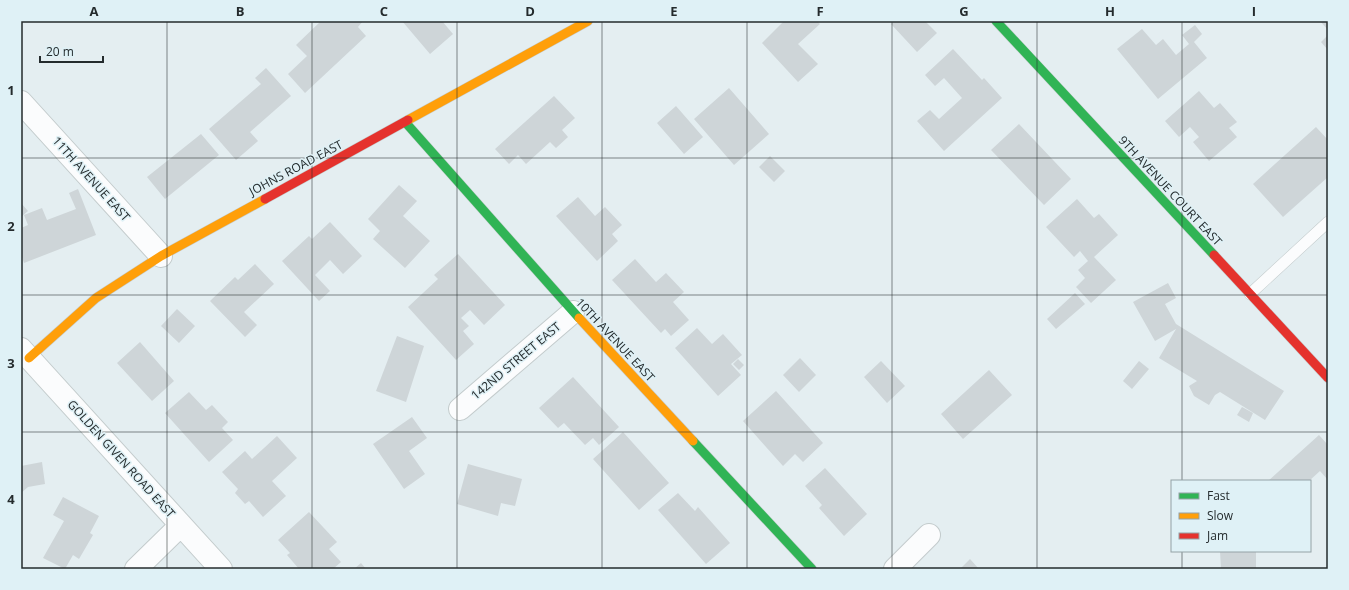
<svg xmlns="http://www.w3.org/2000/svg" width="1349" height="590" viewBox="0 0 1349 590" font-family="'Open Sans',sans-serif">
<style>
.building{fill:#ced5d8}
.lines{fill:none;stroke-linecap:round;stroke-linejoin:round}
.lane-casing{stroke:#c3cbcc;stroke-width:12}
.street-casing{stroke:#c3cbcc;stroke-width:24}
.fast-casing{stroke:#c3cbcc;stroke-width:10}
.slow-casing{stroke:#c3cbcc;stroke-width:10}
.jam-casing{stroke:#c3cbcc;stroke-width:10}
.lane{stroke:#fbfcfd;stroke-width:11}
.street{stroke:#fbfcfd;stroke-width:22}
.fast{stroke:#30b455;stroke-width:9}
.slow{stroke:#ff9f0a;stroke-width:9}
.jam{stroke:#e5322d;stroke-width:9}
.grid{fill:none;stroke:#242b2d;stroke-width:1;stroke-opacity:0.55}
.labels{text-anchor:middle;stroke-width:3;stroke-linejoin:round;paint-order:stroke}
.street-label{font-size:12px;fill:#242b2d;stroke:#dff1f6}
.neatline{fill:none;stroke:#242b2d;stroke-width:1.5}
.grid-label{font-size:13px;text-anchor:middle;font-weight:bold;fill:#242b2d}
</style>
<rect width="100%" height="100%" fill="#e4eef1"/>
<path class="building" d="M 321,21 L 363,21 L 358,27 L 366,36 L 305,93 L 288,74 L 307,56 L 296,45 Z
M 402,21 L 442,21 L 453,34 L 430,54 Z
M 784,21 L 817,21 L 820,24 L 798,44 L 818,64 L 798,82 L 762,43 Z
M 894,21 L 925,21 L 937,33 L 917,52 L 891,24 Z
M 1320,21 L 1328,21 L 1328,30 Z
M 1195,25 L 1202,34 L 1194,42 L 1207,58 L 1158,99 L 1117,49 L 1142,29 L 1156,45 L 1163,39 L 1176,55 L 1189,44 L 1182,35 Z
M 1328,35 L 1328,50 L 1321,42 Z
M 953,49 L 982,80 L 984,78 L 1002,98 L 944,151 L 917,121 L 930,110 L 939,119 L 962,98 L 944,78 L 935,86 L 925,75 Z
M 266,68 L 291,96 L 250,132 L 258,141 L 236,160 L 209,129 L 261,84 L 255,78 Z
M 729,88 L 769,134 L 734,165 L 694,119 Z
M 1199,91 L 1214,108 L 1220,103 L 1237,122 L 1229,128 L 1237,137 L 1209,161 L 1193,142 L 1199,137 L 1190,127 L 1179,137 L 1165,121 Z
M 554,96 L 575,118 L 562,130 L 568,137 L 556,148 L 550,142 L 526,164 L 518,155 L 509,164 L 495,149 Z
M 676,106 L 703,137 L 684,154 L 657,123 Z
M 1019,124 L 1071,179 L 1044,205 L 991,150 Z
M 1316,127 L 1328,140 L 1328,177 L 1283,217 L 1253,184 Z
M 201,134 L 219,155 L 165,199 L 147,177 Z
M 770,156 L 785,171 L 774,182 L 759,167 Z
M 399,185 L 417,201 L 403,216 L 430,241 L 405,268 L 373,239 L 380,231 L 368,219 Z
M 78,189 L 96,235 L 24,263 L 21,254 L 21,228 L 28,225 L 24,215 L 42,208 L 47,220 L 76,209 L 69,193 Z
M 578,197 L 595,216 L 605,207 L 622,225 L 612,234 L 618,241 L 597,261 L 556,216 Z
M 1077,199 L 1094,218 L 1099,214 L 1118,235 L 1094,257 L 1116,280 L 1091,303 L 1076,287 L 1085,278 L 1078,270 L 1088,261 L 1080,251 L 1074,257 L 1046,227 Z
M 21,203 L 28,211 L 21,217 Z
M 330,222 L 362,256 L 343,274 L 330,260 L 315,275 L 330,291 L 319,301 L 282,261 L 309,236 L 312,239 Z
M 458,254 L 505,305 L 484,325 L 470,310 L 461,318 L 469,326 L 463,331 L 474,344 L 456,360 L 408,307 L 438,279 L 434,275 Z
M 635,259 L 656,282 L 666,273 L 684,292 L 673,302 L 689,320 L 671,336 L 665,329 L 661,333 L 612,280 Z
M 255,264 L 274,284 L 244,312 L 257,325 L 245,337 L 210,301 L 235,277 L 238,280 Z
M 1168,283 L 1176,298 L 1165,304 L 1176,324 L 1284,391 L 1265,420 L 1220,392 L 1215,395 L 1209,405 L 1194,396 L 1189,386 L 1197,381 L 1159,358 L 1176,329 L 1155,341 L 1133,302 Z
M 1075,293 L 1085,304 L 1056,329 L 1047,319 Z
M 177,309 L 195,326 L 179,343 L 161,326 Z
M 697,328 L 712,344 L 723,334 L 742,355 L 731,364 L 741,375 L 718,396 L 675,348 Z
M 397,336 L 424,346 L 406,402 L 376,391 Z
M 140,342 L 174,381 L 152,401 L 117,363 Z
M 800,358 L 816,375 L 799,392 L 783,375 Z
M 738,359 L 744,365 L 739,370 L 733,364 Z
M 881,361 L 905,386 L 887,403 L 864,377 Z
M 1139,361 L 1149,369 L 1132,389 L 1123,381 Z
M 989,370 L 1012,395 L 963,439 L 941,414 Z
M 573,377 L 619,427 L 599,445 L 593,438 L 585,445 L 564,423 L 558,428 L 539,408 Z
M 776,391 L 823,443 L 803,462 L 795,454 L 783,466 L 743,421 Z
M 189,392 L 206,410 L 212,405 L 228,422 L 222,428 L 233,440 L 209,462 L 165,413 Z
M 1242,407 L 1253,413 L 1249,422 L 1237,415 Z
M 412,417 L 427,438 L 409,451 L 425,474 L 404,489 L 373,444 Z
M 623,432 L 669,483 L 639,510 L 593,459 Z
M 1319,435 L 1328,445 L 1328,480 L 1320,471 L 1309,481 L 1268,481 Z
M 277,436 L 297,458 L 272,481 L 286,496 L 263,517 L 249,501 L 245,504 L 235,493 L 238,489 L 222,472 L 245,451 L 252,459 Z
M 42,462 L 45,484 L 28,487 L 21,493 L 21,466 Z
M 468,464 L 522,479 L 515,506 L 501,503 L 498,516 L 457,504 Z
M 825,468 L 867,514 L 844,536 L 819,508 L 822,505 L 805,486 Z
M 678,493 L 695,511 L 698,507 L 730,543 L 706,564 L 658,510 Z
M 63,497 L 99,516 L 90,533 L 93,535 L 79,559 L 73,555 L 65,569 L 43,558 L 64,521 L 53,515 Z
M 309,512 L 337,542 L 329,549 L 341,562 L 333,569 L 299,569 L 287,555 L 290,553 L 278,540 Z
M 1220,551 L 1256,551 L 1256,569 L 1221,569 Z
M 970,559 L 979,569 L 960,569 Z
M 361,563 L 366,569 L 354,569 Z"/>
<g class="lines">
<defs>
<path id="lane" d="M 1250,294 L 1328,222"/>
<path id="street" d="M 21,102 L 161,256
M 21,349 L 221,569
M 460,409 L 573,312
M 136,569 L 181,525
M 895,569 L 929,535"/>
<path id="fast" d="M 996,21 L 1214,255
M 406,123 L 579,318
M 693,441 L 812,569"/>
<path id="slow" d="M 408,120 L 588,21
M 579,318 L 693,441
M 29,358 L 96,298 L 161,256 L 265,199"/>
<path id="jam" d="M 265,199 L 408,120
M 1214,255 L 1328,378"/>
</defs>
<use href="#lane" class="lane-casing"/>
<use href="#street" class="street-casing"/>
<use href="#fast" class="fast-casing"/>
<use href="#slow" class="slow-casing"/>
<use href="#jam" class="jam-casing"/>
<use href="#lane" class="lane"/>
<use href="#street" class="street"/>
<use href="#fast" class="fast"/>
<use href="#slow" class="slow"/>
<use href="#jam" class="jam"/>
</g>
<path class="grid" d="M 167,21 L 167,569M 312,21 L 312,569M 457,21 L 457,569M 602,21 L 602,569M 747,21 L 747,569M 892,21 L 892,569M 1037,21 L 1037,569M 1182,21 L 1182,481M 21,158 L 1328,158M 21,295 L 1328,295M 21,432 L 1328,432M 1182,551 L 1182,569"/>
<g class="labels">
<g class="street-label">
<text transform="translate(296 168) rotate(-28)" y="4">JOHNS ROAD EAST</text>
<text transform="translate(91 179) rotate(48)" y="4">11TH AVENUE EAST</text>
<text transform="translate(1170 191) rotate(47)" y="4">9TH AVENUE COURT EAST</text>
<text transform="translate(615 340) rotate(47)" y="4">10TH AVENUE EAST</text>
<text transform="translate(516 361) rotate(-40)" y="4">142ND STREET EAST</text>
<text transform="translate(121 459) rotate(48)" y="4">GOLDEN GIVEN ROAD EAST</text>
</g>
</g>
<rect width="1349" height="590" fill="none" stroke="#dff1f6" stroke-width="44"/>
<rect x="1171" y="480" width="140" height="72" fill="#dff1f6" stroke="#94a2a6"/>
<rect x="1179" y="493" width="20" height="6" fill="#30b455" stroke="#94a2a6"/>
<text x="1207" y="500" font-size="12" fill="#242b2d">Fast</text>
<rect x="1179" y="513" width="20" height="6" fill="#ff9f0a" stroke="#94a2a6"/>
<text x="1207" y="520" font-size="12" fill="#242b2d">Slow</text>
<rect x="1179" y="533" width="20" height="6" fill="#e5322d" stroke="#94a2a6"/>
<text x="1207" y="540" font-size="12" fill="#242b2d">Jam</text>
<path d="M40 56v6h63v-6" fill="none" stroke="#242b2d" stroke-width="2"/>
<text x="46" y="56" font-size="12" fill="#242b2d" stroke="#dff1f6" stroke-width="3" paint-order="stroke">20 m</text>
<rect x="22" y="22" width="1305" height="546" class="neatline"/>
<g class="grid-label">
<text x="94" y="16">A</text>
<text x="240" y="16">B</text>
<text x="384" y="16">C</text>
<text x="530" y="16">D</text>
<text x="674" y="16">E</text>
<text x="820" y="16">F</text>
<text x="964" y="16">G</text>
<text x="1110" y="16">H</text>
<text x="1254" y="16">I</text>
<text x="11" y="95">1</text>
<text x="11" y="231">2</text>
<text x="11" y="368">3</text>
<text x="11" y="504">4</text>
</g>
</svg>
